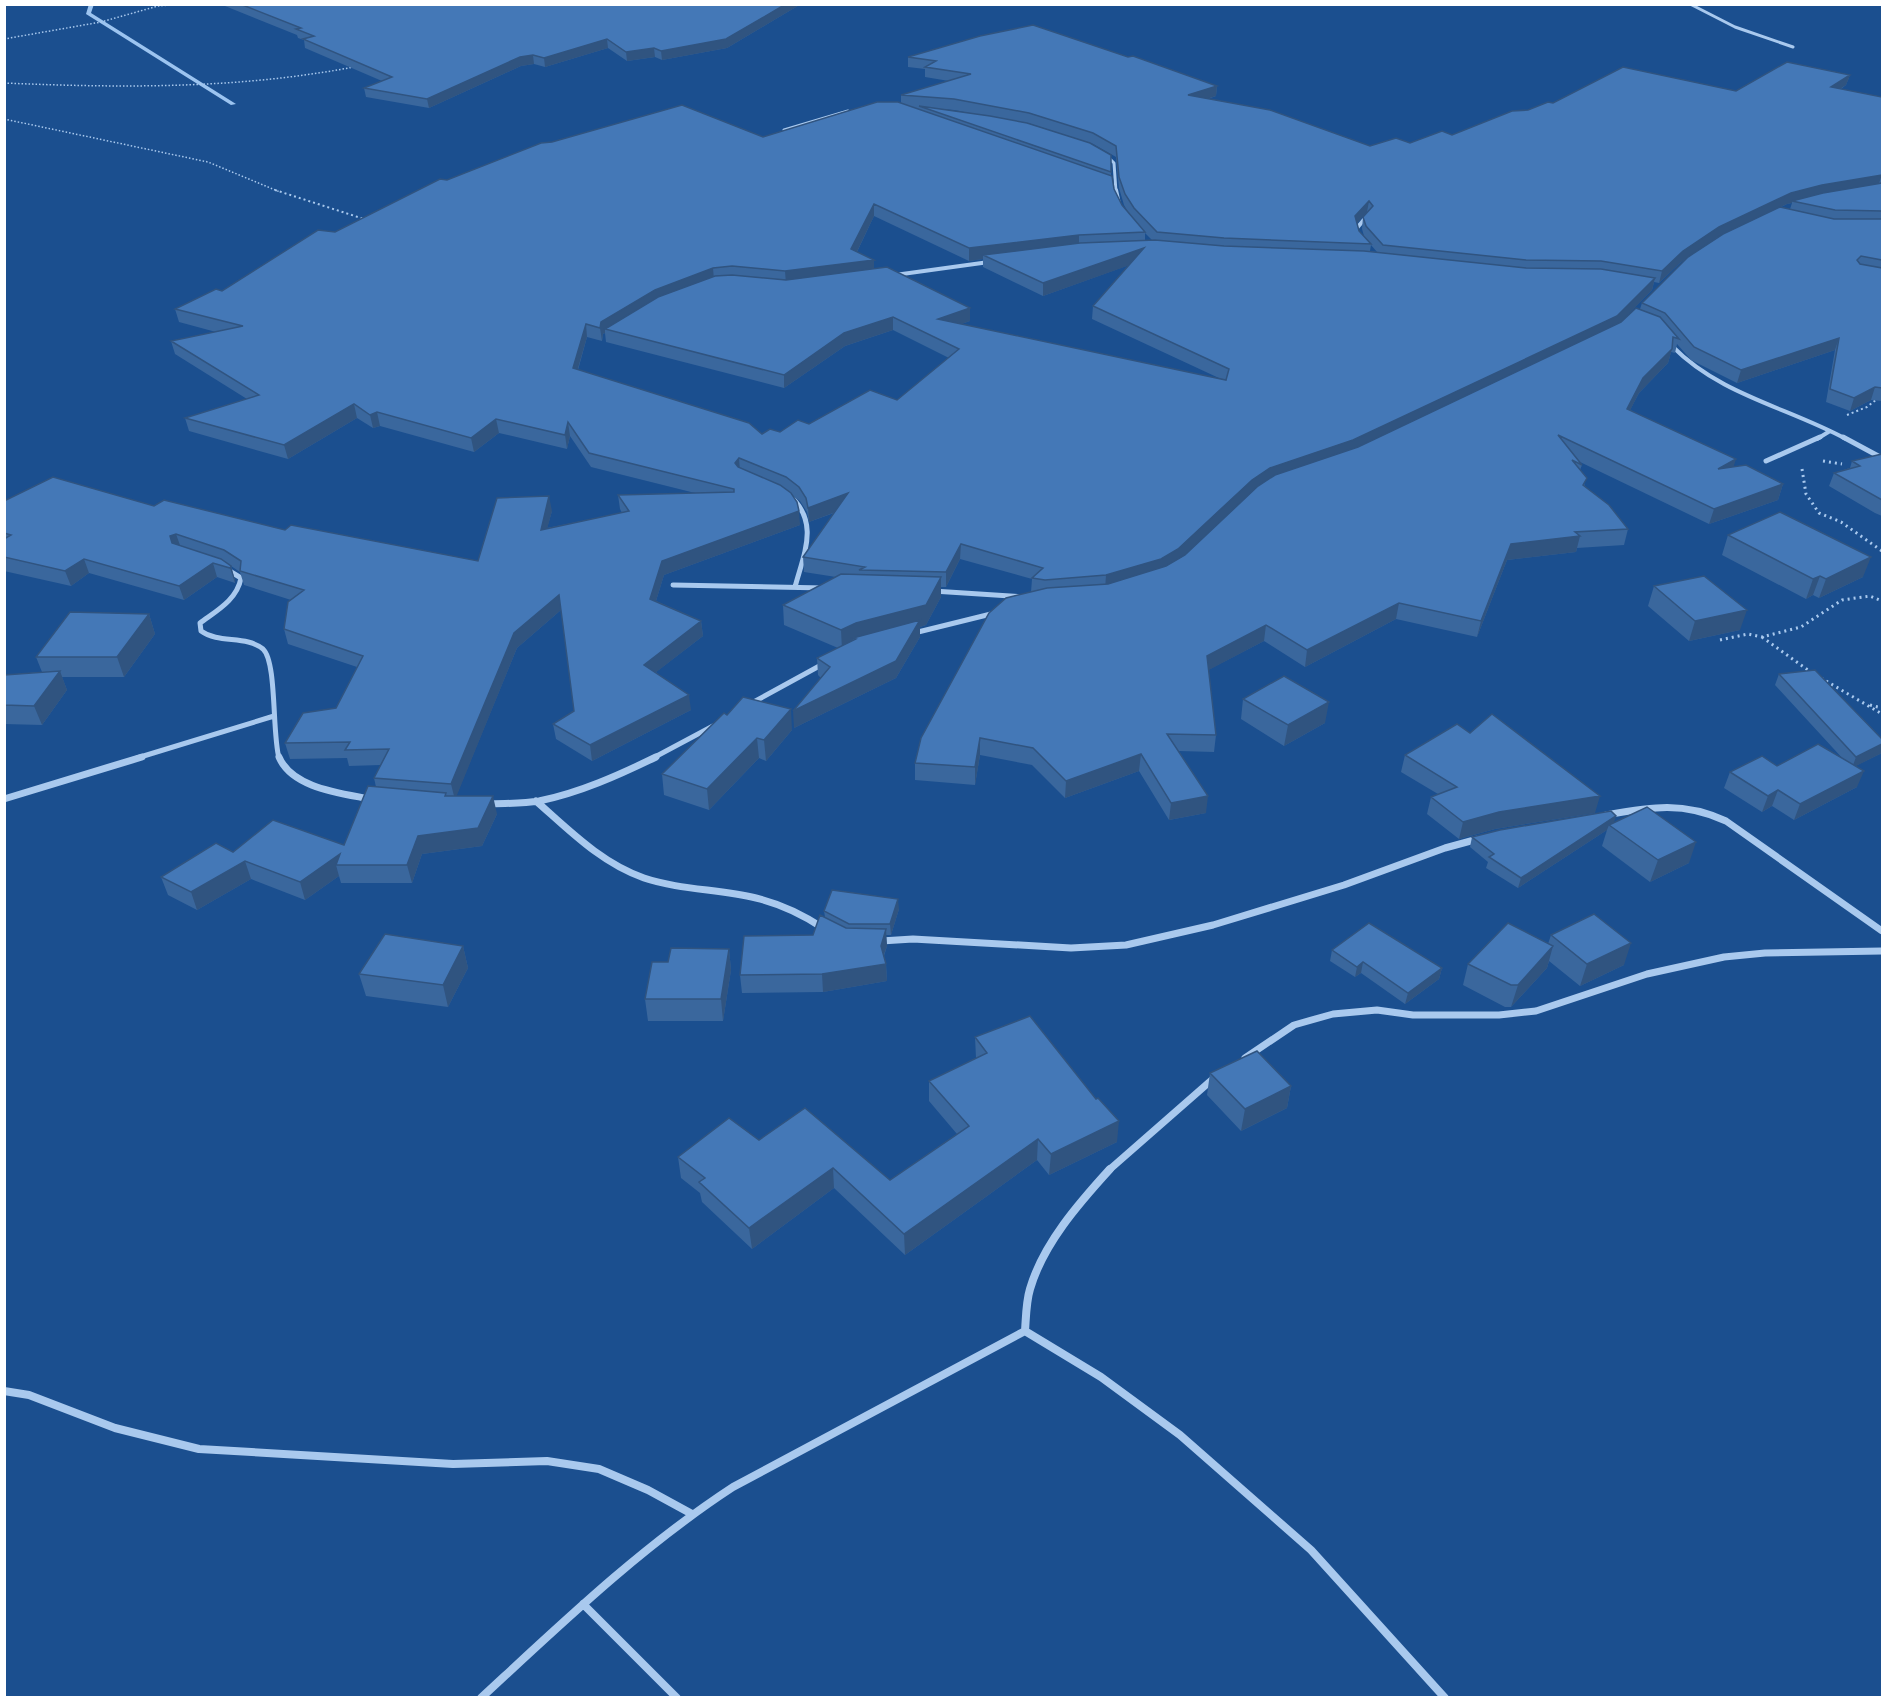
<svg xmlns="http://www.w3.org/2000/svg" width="1887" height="1702" viewBox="0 0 1887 1702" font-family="'PT Sans Narrow',sans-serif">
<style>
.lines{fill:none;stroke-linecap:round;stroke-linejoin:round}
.stream{fill:#9cc4f0;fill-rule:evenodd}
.path-far2{stroke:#a9c9ee;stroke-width:1.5;stroke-dasharray:1.5 2;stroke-linecap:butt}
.path-far1{stroke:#a9c9ee;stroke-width:2;stroke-dasharray:2 3;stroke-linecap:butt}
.path{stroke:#a9c9ee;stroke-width:3;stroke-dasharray:2 4;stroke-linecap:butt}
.street-far4{stroke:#a9c9ee;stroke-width:3}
.street-far3{stroke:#a9c9ee;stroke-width:4}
.street-far2{stroke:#a9c9ee;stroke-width:5}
.street-far1{stroke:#a9c9ee;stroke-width:7}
.street{stroke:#a9c9ee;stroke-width:8}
.wall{fill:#3a679d;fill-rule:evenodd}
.shaded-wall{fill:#305480}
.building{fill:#4478b7;stroke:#305480;stroke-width:1.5}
</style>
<rect width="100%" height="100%" fill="#1b4f8f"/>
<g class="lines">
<path class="stream" d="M 89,4 L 94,4 L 91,13 L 236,104 L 231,105 L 86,14 Z"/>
<path class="path-far2" d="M 4,39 L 101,22 L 158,6 L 183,4
M 4,83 C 122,88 238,89 354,67
M 4,119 L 208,162 L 280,192"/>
<path class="path-far1" d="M 275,190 L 367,220
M 1847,415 L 1867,407 L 1882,395"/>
<path class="path" d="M 1823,461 L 1842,464
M 1802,469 L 1806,494 L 1819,513 L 1841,522 L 1882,551
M 1762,637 L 1812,673
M 1720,640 L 1748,634 L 1762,637 L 1801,627 L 1842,600 L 1870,596 L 1882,601
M 1821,678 L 1882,714
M 1870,705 L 1882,708"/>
<path class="street-far4" d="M 1690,4 L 1735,27 L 1793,47
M 784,130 L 848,111
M 1105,154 L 1114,163 L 1116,192"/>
<path class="street-far3" d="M 1116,190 L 1119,204
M 1357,233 L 1357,228 L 1367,216
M 895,275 L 989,262
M 1672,346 C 1720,395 1787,407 1846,439
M 1817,439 L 1830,431"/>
<path class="street-far2" d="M 1843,437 L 1882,458
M 1766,461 L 1820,437
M 789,495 C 820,522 804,553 795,587
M 228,570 L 241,578 C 237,600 216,611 200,623 L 201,631 C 219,644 246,635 263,649 C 277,662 272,734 279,758
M 673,585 L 824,588
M 933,591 L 1025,597
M 914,633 L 995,613
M 750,704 L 823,664
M 137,758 L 274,716
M 653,758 L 713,726"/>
<path class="street-far1" d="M 279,757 C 292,788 340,793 370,799
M 4,799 L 142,757
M 536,801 C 569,830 601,863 644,878 C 680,890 719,889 756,898 C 781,904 802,914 823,928
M 488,804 C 505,803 522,804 539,801 C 579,793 619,775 656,757
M 1606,815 C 1651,807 1683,801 1726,821 L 1882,931
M 881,941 L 913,939 L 1071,948 L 1126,945 L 1213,925 L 1344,885 L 1445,848 L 1478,839
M 1245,1058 L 1294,1025 L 1333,1014 L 1377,1010 L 1413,1015 L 1499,1015 L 1536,1011 L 1647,974 L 1724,957 L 1765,953 L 1882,951
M 1109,1170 L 1214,1078"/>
<path class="street" d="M 1025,1331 C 1026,1318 1026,1302 1030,1289 C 1043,1244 1079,1203 1110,1169
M 1025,1331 L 1101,1377 L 1180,1435 L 1311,1550 L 1445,1698
M 4,1391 L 29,1395 L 115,1428 L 199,1449 L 453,1464 L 547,1461 L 599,1469 L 648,1490 L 692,1514
M 583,1604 L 677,1698
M 481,1698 C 561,1624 641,1547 733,1487 L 1025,1331"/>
</g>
<path class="wall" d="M 220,4 L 801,4 L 727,48 L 662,60 L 655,57 L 627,61 L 608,48 L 545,67 L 534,64 L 521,66 L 429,108 L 366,97 L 364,88 L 382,81 L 305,48 L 304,40 L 298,38 L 297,35 Z
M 908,57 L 1128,57 L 1217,86 L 1216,96 L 1208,99 L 1370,146 L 1410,143 L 1452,135 L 1553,103 L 1736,91 L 1850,75 L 1846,85 L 1841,89 L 1882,97 L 1882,401 L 1871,400 L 1850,411 L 1826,402 L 1835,350 L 1737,383 L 1691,360 L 1677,344 L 1675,353 L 1671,352 L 1668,363 L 1639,393 L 1630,410 L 1734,467 L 1783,484 L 1778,500 L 1709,524 L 1580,462 L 1582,465 L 1580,470 L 1585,486 L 1628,529 L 1624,545 L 1577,548 L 1576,552 L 1507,560 L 1477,637 L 1396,619 L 1305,667 L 1264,641 L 1208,670 L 1216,735 L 1214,752 L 1179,751 L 1206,813 L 1169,820 L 1139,771 L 1065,798 L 1032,765 L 980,755 L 975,785 L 915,780 L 915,763 L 1031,592 L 1032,579 L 960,559 L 946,587 L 941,587 L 941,597 L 926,625 L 920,627 L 920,637 L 896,678 L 794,728 L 821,678 L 818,675 L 817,658 L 838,648 L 784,625 L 783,605 L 836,577 L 804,572 L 803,557 L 834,513 L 809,522 L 807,512 L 800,501 L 793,496 L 800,525 L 664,575 L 656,601 L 701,621 L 703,636 L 656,672 L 691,710 L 592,761 L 556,739 L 553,724 L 574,711 L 561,610 L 517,648 L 456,796 L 497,814 L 482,846 L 422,854 L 412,883 L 341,883 L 339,876 L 305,900 L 251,879 L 197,910 L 168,895 L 161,877 L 233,852 L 344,845 L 376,787 L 374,778 L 381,765 L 349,766 L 347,758 L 290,759 L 285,743 L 336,708 L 357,667 L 288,644 L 284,629 L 291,600 L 244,585 L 240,572 L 231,566 L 235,580 L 235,583 L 217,577 L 184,600 L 89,573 L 71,586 L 4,571 L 4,501 L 154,506 L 285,530 L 478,561 L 552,511 L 547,528 L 622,513 L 620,509 L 618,495 L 695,493 L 591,467 L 570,436 L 567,449 L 499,433 L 474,452 L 380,426 L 373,428 L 357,418 L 288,459 L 189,431 L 185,418 L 247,399 L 175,354 L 171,341 L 216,332 L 179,322 L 175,309 L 222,291 L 335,232 L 447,180 L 763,137 L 901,103 L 901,95 L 949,81 L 925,77 L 925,69 L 908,67 ZM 929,108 L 954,110 L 975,114 ZM 1028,123 L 1093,144 L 1116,157 L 1119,188 L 1124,205 L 1129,214 L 1122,205 L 1114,189 L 1111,176 L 1111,172 ZM 1792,203 L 1790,209 L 1781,207 L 1787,204 ZM 1367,212 L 1363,217 L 1362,229 L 1364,236 L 1359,231 L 1357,223 ZM 874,216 L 969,261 L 983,259 L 983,267 L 1043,296 L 1129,265 L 1093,306 L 1092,319 L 1221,379 L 961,324 L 970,321 L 970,308 L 874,269 L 874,260 L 857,252 ZM 1145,233 L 1152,240 L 1145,240 ZM 1716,238 L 1642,303 L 1640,309 L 1620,322 L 1652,290 L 1654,282 L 1659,283 L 1680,263 ZM 1371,245 L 1377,252 L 1370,251 ZM 893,330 L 949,358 L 897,400 L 780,432 L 762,434 L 578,370 L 587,337 L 602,341 L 603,334 L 605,333 L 606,342 L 784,388 L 845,346 Z
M 1882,454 L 1882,516 L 1875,513 L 1829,486 L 1834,473 L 1850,468 L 1852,461 Z
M 1728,535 L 1863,577 L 1819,598 L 1813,595 L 1806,599 L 1722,555 Z
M 1654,586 L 1740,630 L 1689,641 L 1648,606 Z
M 149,614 L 155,634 L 124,677 L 62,677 L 67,690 L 42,725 L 4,724 L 4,675 L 42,672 L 36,657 Z
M 1779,674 L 1882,753 L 1855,766 L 1857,787 L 1794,820 L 1772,806 L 1762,812 L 1724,788 L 1730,772 L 1777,766 L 1844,760 L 1775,685 Z
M 1243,699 L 1325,723 L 1284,746 L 1241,719 Z
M 727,715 L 792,730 L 766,761 L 759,758 L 709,810 L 664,795 L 662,774 Z
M 1405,755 L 1595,813 L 1495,829 L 1459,839 L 1427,814 L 1431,797 L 1438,794 L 1401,772 Z
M 1614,822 L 1689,863 L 1650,882 L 1602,846 L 1607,830 L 1518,888 L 1486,868 L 1488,862 L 1470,847 L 1472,837 Z
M 899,909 L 891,935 L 886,935 L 887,946 L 884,956 L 886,964 L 887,981 L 823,992 L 742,993 L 740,975 L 813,935 L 825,917 L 824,911 Z
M 1551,935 L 1624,965 L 1580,986 L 1549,961 L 1547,968 L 1511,1007 L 1505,1007 L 1463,985 L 1468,964 L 1548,944 Z
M 463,946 L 468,968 L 448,1007 L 366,996 L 359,974 Z
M 729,949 L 731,970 L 723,1021 L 648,1021 L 645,999 L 668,962 Z
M 1332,950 L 1442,968 L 1439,979 L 1405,1004 L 1361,973 L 1355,977 L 1330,961 Z
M 975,1037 L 1117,1142 L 1049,1175 L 1037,1160 L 905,1255 L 834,1188 L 752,1249 L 702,1202 L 700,1193 L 681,1178 L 678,1157 L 759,1140 L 890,1180 L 957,1134 L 929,1101 L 929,1081 L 976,1058 Z
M 1210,1073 L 1291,1086 L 1287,1108 L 1241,1131 L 1207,1095 Z"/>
<path class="shaded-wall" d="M 786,4 L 801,4 L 727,48 L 662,60 L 661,51 Z
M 607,39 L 608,48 L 545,67 L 544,58 Z
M 654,48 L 655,57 L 627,61 L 626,52 Z
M 533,55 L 534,64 L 521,66 L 429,108 L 427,99 L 520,57 Z
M 1850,75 L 1846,85 L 1827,97 L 1831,87 Z
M 1217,86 L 1216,96 L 1187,105 L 1188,95 Z
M 1882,175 L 1878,186 L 1792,201 L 1792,203 L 1787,204 L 1716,238 L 1680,263 L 1659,283 L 1662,271 L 1683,251 L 1719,227 L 1791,193 L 1822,185 Z
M 1369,201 L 1367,212 L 1353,228 L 1355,216 Z
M 874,204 L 874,216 L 852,262 L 851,249 Z
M 1079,235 L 1079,247 L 983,255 L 983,259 L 969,261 L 969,248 Z
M 1144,248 L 1144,260 L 1043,296 L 1043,283 Z
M 874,260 L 874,273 L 786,284 L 785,271 Z
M 713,268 L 714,280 L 605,329 L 605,333 L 603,334 L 602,341 L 600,328 L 601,322 L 655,290 Z
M 1655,278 L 1652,290 L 1614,329 L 1177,563 L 1105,590 L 1106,575 L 1270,468 Z
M 970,308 L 970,321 L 938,332 L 938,319 Z
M 893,317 L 893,330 L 845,346 L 784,388 L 784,375 L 844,333 Z
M 586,324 L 587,337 L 574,382 L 573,368 Z
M 1839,338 L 1835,350 L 1737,383 L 1741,370 Z
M 1672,349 L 1668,363 L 1639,393 L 1623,424 L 1627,409 L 1643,378 Z
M 1875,387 L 1871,400 L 1850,411 L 1854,398 Z
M 354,404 L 357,418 L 288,459 L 284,445 Z
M 377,412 L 380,426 L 373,428 L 370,415 Z
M 496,419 L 499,433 L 474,452 L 471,438 Z
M 568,422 L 570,436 L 567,449 L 565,435 Z
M 739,458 L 740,472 L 735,463 Z
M 1736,459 L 1731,475 L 1718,469 Z
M 1783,484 L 1778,500 L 1709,524 L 1714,509 Z
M 848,493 L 849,507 L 809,522 L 808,508 Z
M 549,496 L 552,511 L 543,544 L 541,530 Z
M 799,511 L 800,525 L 664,575 L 652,614 L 650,599 L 662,561 Z
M 176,534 L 181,548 L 175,551 L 170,536 Z
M 1580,536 L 1576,552 L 1507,560 L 1477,637 L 1481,621 L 1511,544 Z
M 961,544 L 960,559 L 946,587 L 946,572 Z
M 1871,557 L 1863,577 L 1819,598 L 1826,579 Z
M 84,559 L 89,573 L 71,586 L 65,571 Z
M 213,563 L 217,577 L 184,600 L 179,586 Z
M 231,566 L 235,580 L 235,583 L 230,568 Z
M 1820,576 L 1813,595 L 1806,599 L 1813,579 Z
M 941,577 L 941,597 L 926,625 L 920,627 L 920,637 L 896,678 L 794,728 L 793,711 L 896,661 L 915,628 L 856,643 L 856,639 L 853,638 L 854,645 L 842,650 L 841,630 L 856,623 L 926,605 Z
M 559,595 L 561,610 L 517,648 L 455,800 L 451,784 L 514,633 Z
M 1399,603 L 1396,619 L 1305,667 L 1307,650 Z
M 1747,610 L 1740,630 L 1689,641 L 1695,621 Z
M 149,614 L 155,634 L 124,677 L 117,657 Z
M 701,621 L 703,636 L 646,680 L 644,665 Z
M 1266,625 L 1264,641 L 1205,672 L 1207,656 Z
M 60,671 L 67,690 L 42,725 L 34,706 Z
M 689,695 L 691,710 L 592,761 L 590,745 Z
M 1329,702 L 1325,723 L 1284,746 L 1288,725 Z
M 791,709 L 792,730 L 766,761 L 764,740 Z
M 757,738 L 759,758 L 709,810 L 707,789 Z
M 980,738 L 980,755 L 975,785 L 975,767 Z
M 1882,744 L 1882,753 L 1852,768 L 1856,757 Z
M 1141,754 L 1139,771 L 1065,798 L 1066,781 Z
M 1864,771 L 1857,787 L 1794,820 L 1800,804 Z
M 1778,790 L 1772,806 L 1762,812 L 1768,796 Z
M 493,796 L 497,814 L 482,846 L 422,854 L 412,883 L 407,865 L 418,836 Z
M 1208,796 L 1206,813 L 1169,820 L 1171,803 Z
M 1600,796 L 1595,813 L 1495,829 L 1459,839 L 1463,822 L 1499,812 Z
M 1616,816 L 1613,826 L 1609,825 L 1607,830 L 1518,888 L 1521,878 Z
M 1696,842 L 1689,863 L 1650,882 L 1658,860 Z
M 340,854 L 336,865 L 339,876 L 305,900 L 300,882 Z
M 245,861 L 251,879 L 197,910 L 191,892 Z
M 898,899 L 899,909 L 891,935 L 890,924 Z
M 886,929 L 887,946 L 881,963 L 881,946 Z
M 1631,943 L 1624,965 L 1580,986 L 1587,964 Z
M 463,946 L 468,968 L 448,1007 L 443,985 Z
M 1553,946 L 1547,968 L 1511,1007 L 1518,985 Z
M 729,949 L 731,970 L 723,1021 L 721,999 Z
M 1363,962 L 1361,973 L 1355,977 L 1357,967 Z
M 886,964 L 887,981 L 823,992 L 822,974 Z
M 1442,968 L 1439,979 L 1405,1004 L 1408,993 Z
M 1291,1086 L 1287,1108 L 1241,1131 L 1245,1109 Z
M 1119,1121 L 1117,1142 L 1049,1175 L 1051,1154 Z
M 1038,1139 L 1037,1160 L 905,1255 L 904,1234 Z
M 833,1168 L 834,1188 L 752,1249 L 749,1228 Z"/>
<path class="building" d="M 240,4 L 786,4 L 726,39 L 661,51 L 654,48 L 626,52 L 607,39 L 544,58 L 533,55 L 520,57 L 427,99 L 364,88 L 392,77 L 303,39 L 314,36 L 296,29 L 301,28 Z
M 1033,25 L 1128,57 L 1133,56 L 1217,86 L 1188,95 L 1270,110 L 1370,146 L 1396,138 L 1410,143 L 1442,131 L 1452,135 L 1512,111 L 1528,110 L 1548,102 L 1553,103 L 1623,67 L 1736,91 L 1787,62 L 1850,75 L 1831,87 L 1882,97 L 1882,175 L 1822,185 L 1791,193 L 1719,227 L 1683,251 L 1662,271 L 1601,261 L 1526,260 L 1383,245 L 1366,226 L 1363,217 L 1373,206 L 1369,201 L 1355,216 L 1359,231 L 1371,244 L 1224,238 L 1157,232 L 1134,208 L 1125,194 L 1119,177 L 1116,146 L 1093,133 L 1029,113 L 954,99 L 901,95 L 971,74 L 925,67 L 936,61 L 908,57 L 980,36 Z
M 877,102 L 898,102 L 1112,176 L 1114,189 L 1122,205 L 1145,232 L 1079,235 L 969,248 L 874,204 L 851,249 L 874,260 L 785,271 L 732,266 L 713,268 L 655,290 L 601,322 L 600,328 L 586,324 L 573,368 L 749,423 L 762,434 L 770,429 L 780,432 L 798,420 L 809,424 L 870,390 L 897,400 L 959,349 L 893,317 L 844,333 L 784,375 L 605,329 L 658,297 L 715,276 L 732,275 L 786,280 L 887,267 L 970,308 L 938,319 L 1226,380 L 1229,369 L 1093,306 L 1144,248 L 1043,283 L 983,255 L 1080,243 L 1155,240 L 1224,246 L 1364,251 L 1526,268 L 1601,269 L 1655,278 L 1617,316 L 1353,440 L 1270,468 L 1252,480 L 1178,549 L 1161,559 L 1106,575 L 1045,580 L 1032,578 L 1043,568 L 961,544 L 946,572 L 859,570 L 865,567 L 803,557 L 848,493 L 808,508 L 806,498 L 799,487 L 786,477 L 739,458 L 735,463 L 738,467 L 780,485 L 791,493 L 797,502 L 799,511 L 662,561 L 650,599 L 701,621 L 644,665 L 689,695 L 590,745 L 553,724 L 574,711 L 559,595 L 514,633 L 451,784 L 374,778 L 389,749 L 345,750 L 350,742 L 285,743 L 303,713 L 336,708 L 363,656 L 284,629 L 288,602 L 304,590 L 240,571 L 241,561 L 224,550 L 176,534 L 170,536 L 172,543 L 221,559 L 231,566 L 230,568 L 213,563 L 179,586 L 84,559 L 65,571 L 4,557 L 4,539 L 11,535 L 4,533 L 4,501 L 53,477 L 154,506 L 164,500 L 285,530 L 291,525 L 478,561 L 497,498 L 549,496 L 541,530 L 629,511 L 618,495 L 734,492 L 734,489 L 589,453 L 568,422 L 565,435 L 496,419 L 471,438 L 377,412 L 370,415 L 354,404 L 284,445 L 185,418 L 259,395 L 171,341 L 243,326 L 175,309 L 216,289 L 222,291 L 318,230 L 335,232 L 440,179 L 447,180 L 541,143 L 552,142 L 682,105 L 763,137 Z
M 919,106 L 990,116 L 1027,123 L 1090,143 L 1111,155 L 1111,172 Z
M 1882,183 L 1882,211 L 1835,210 L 1792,201 L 1823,193 Z
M 1780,207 L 1834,219 L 1882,219 L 1882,260 L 1861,256 L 1857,260 L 1860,264 L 1882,268 L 1882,388 L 1875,387 L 1854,398 L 1830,389 L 1839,338 L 1741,370 L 1694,347 L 1665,313 L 1642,303 L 1688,257 L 1723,234 Z
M 1636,308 L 1660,317 L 1679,339 L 1673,337 L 1672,349 L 1643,378 L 1627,409 L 1736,459 L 1718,469 L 1746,465 L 1783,484 L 1714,509 L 1558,435 L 1582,465 L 1572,460 L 1587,478 L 1583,485 L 1609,505 L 1628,529 L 1575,532 L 1580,536 L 1511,544 L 1481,621 L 1399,603 L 1307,650 L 1266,625 L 1207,656 L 1216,735 L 1167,734 L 1208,796 L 1171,803 L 1141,754 L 1066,781 L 1033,748 L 980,738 L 975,767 L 915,763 L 921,738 L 989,613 L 1006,598 L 1047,588 L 1108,584 L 1166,566 L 1185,555 L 1258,486 L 1275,475 L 1358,447 L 1621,322 Z
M 1882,454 L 1882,500 L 1834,473 L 1860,466 L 1852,461 Z
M 1780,512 L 1871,557 L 1826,579 L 1820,576 L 1813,579 L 1728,535 Z
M 841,574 L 941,577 L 926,605 L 856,623 L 841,630 L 783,605 Z
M 1704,576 L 1747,610 L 1695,621 L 1654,586 Z
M 70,612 L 149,614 L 117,657 L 36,657 Z
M 920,620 L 896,661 L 793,711 L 830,667 L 817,658 L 856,639 L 853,638 Z
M 1815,670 L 1882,739 L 1882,744 L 1856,757 L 1779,674 Z
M 60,671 L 34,706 L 4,705 L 4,675 Z
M 1284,676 L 1329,702 L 1288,725 L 1243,699 Z
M 743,697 L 791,709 L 764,740 L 757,738 L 707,789 L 662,774 L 724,713 L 727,715 Z
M 1492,714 L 1600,796 L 1499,812 L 1463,822 L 1431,797 L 1457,787 L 1405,755 L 1457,724 L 1470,733 Z
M 1818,744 L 1864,771 L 1800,804 L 1778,790 L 1768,796 L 1730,772 L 1762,756 L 1777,766 Z
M 368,786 L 446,793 L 445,796 L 493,796 L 478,828 L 418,836 L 407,865 L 336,865 L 340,854 L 300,882 L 245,861 L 191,892 L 161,877 L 216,843 L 233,852 L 273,820 L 344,845 Z
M 1647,807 L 1696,842 L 1658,860 L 1609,825 Z
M 1611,811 L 1616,816 L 1521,878 L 1489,857 L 1494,854 L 1472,837 L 1500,830 Z
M 832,890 L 898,899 L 890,924 L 849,924 L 824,911 Z
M 1594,914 L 1631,943 L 1587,964 L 1551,935 Z
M 820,915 L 846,928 L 886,929 L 881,946 L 886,964 L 822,974 L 740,975 L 744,936 L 813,935 Z
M 1369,923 L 1442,968 L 1408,993 L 1363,962 L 1357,967 L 1332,950 Z
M 1508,923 L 1553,946 L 1518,985 L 1511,985 L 1468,964 Z
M 385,934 L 463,946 L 443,985 L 359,974 Z
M 671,948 L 729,949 L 721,999 L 645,999 L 652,962 L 668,962 Z
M 1030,1016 L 1096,1099 L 1098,1098 L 1119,1121 L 1051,1154 L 1038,1139 L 904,1234 L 833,1168 L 749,1228 L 699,1182 L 705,1178 L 678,1157 L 729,1118 L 759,1140 L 805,1108 L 890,1180 L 969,1126 L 929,1081 L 987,1053 L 975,1037 Z
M 1257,1051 L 1291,1086 L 1245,1109 L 1210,1073 Z"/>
<rect width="1887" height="1702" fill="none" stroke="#ffffff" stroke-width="12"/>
</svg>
